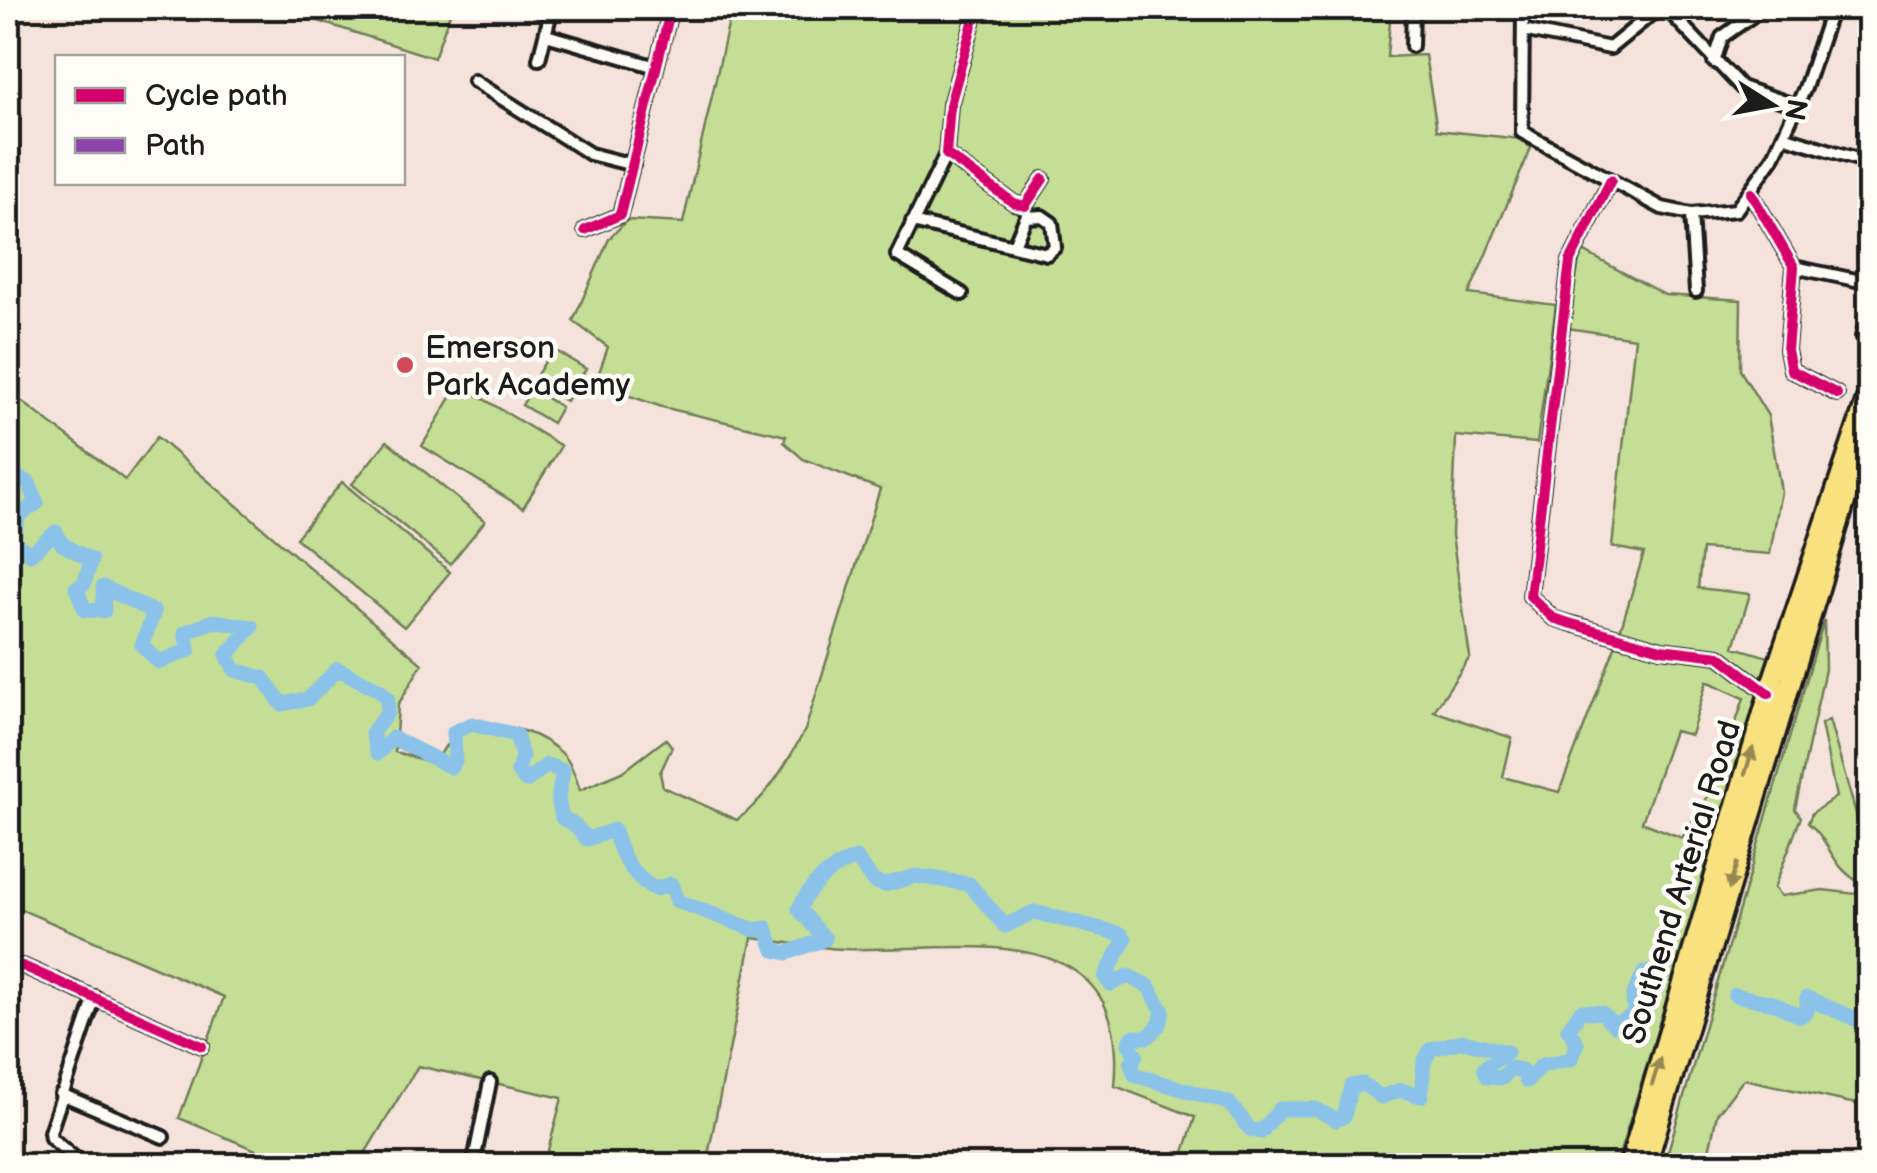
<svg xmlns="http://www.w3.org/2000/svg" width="1877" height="1173" viewBox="0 0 1877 1173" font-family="'Balsamiq Sans',sans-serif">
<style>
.green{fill:#c4de95;stroke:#707d58;stroke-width:2.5;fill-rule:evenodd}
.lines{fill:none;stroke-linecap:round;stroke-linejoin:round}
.river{stroke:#8bc2e9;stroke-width:15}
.street-casing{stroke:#1c1c1c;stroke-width:18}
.highway-casing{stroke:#1c1c1c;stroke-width:25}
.street{stroke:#fdfcf7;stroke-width:10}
.highway{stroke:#fae180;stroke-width:18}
.quiet{stroke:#8e44ad;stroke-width:8;stroke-dasharray:15 8;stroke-linecap:butt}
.cycleway-casing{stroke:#fdfcf7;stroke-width:16}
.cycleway{stroke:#d6006c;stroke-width:10}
.oneway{fill:#968853}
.poi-dot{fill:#d1495b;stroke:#fdfcf7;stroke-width:4}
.labels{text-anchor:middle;stroke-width:9;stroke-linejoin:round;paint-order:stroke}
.poi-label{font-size:32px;fill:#1c1c1c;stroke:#fdfcf7;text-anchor:start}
.street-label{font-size:32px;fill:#1c1c1c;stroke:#fdfcf7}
</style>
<rect width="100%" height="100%" fill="#f5e3db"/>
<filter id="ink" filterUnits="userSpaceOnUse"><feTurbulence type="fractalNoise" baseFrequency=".01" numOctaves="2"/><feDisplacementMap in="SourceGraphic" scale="20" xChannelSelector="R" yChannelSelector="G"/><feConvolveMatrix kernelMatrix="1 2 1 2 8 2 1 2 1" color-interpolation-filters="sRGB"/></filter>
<g filter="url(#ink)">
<path class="green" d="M 278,8 L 452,8 L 434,58 Z
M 732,8 L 1391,8 L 1387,57 L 1425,55 L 1437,130 L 1521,139 L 1531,148 L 1469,294 L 1556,305 L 1537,443 L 1456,436 L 1452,535 L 1470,657 L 1434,711 L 1512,738 L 1503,777 L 1559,792 L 1616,644 L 1644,553 L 1612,547 L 1635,338 L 1567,328 L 1581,250 L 1665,295 L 1741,300 L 1740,370 L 1768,416 L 1781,491 L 1770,554 L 1702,549 L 1698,588 L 1750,594 L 1734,647 L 1772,658 L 1616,1165 L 1180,1165 L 1195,1117 L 1115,1086 C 1132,909 956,953 844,949 C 814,948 783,942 752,938 L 706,1165 L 544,1165 L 562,1098 L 418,1066 L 358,1165 L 292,1165 L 179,1118 L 224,997 L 8,904 L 8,391 L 125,480 L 157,437 L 422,664 L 398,705 L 395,752 L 434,763 C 440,755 446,744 453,737 C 481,713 532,729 557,749 C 570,758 575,775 580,790 L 624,771 L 666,739 L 672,747 L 660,773 L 663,787 L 737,820 C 767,798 787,763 805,730 L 880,489 L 803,459 L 784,442 L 786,436 L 662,407 L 595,384 L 608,347 L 573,321 L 609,239 L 627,220 L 683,223 ZM 1707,681 L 1744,698 L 1716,783 L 1682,838 L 1642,822 L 1674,731 L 1691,735 Z
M 553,349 L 586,369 L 566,401 L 533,381 Z
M 459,384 L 561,446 L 523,508 L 422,446 Z
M 532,389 L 561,407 L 552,423 L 522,405 Z
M 387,441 L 485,521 L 450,564 L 352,484 Z
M 342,482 L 450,572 L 404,627 L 296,538 Z
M 1824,620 L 1825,669 L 1795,809 L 1801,817 L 1774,888 L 1781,896 L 1823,890 L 1856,894 L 1859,882 C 1829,865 1830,839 1808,823 L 1812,813 L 1836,797 L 1821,724 L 1829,720 L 1869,859 L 1869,1107 L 1744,1079 L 1717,1114 L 1706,1165 L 1664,1165 Z"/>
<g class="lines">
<path class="river" d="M 8,472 L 29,483 L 37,503 L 19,515 L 13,541 L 30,554 L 56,532 L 62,544 L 91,560 L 84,584 L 76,588 L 85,610 L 104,611 L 103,587 L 154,612 L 142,645 L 159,662 L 189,650 L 185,633 L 213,621 L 252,627 L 227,655 L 235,670 L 263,678 L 282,704 L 308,699 L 338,669 L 381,691 L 388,699 L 387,713 L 372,733 L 378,753 L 393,738 L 451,767 L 455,761 L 454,732 L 472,724 L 516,735 L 522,756 L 518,772 L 526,781 L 547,765 L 563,771 L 558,799 L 562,818 L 574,824 L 587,839 L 614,830 C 620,855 633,877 655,889 L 671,884 L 677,901 L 755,930 L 766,928 L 774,950 L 787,953 L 825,939 L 799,909 C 809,885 832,866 856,858 L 873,881 L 884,885 L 916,876 L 969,884 L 1005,926 L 1034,912 L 1121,934 L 1125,939 L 1105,977 L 1111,984 L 1128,976 L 1148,986 L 1163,1011 L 1160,1024 L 1148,1037 L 1133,1037 L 1129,1044 L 1136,1055 L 1131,1064 L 1135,1075 L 1229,1103 L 1250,1129 L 1261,1132 L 1280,1109 L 1316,1109 L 1336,1120 L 1344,1116 L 1351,1086 L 1363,1084 L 1381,1097 L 1400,1090 L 1421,1096 L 1424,1062 L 1431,1049 L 1463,1041 L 1507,1052 L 1484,1068 L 1488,1077 L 1502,1078 L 1510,1068 L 1521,1070 L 1527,1081 L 1542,1065 L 1571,1059 L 1577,1043 L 1568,1029 L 1581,1011 L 1602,1013 L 1614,1025 L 1634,1015 L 1633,996 L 1644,973 L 1661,972
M 1735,995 L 1773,1003 L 1800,1016 L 1807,1012 L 1807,998 L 1860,1021 L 1870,1018"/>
<defs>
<path id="street" d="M 977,8 L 950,105 L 946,154 L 1014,203 L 1025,206 L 1043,179
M 1523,8 L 1522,132 L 1662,208 L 1691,214 L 1736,210 L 1773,158 L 1805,88 L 1832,8
M 1666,8 L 1741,87 L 1797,106
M 1868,8 L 1870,8
M 1523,30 L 1610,48 L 1659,8
M 546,35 L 656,67
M 1412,46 L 1413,8
M 539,59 L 552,8
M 1714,62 L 1722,37 L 1752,16
M 474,81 L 590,154 L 633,165
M 1783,136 L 1870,163
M 946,154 L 897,255 L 962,294
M 1860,161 L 1870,143
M 1611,180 L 1570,261 L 1530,596 L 1553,618 L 1569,623 L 1661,649 L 1719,656 L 1769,694
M 1751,193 L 1794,267 L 1787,350 L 1791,370 L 1837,394
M 1691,214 L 1696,291
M 912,222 L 1047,254 L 1055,247 L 1052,223 L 1042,216 L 1026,217 L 1014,245
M 585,230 L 620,215 L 671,8
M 1794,267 L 1870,283
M 1862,337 L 1870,308
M 8,970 L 23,966 L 202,1046
M 61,1094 L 163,1137
M 84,1166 L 51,1138 L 50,1132 L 95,997
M 473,1166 L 490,1082"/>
<path id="highway" d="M 1629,1166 L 1774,676 L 1870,389
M 1646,1166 L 1854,472 L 1870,434"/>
</defs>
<use href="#street" class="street-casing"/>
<use href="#highway" class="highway-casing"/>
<use href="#street" class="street"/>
<use href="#highway" class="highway"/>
<path class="quiet" d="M 1862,337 L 1870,308"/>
<defs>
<path id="cycleway" d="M 977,8 L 950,105 L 946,154 L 1014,203 L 1025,206 L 1043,179
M 1611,180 L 1570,261 L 1530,596 L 1553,618 L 1569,623 L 1661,649 L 1719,656 L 1769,694
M 1751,193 L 1794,267 L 1787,350 L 1791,370 L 1837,394
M 585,230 L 620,215 L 671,8
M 8,970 L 23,966 L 202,1046"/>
</defs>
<use href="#cycleway" class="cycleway-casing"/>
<use href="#cycleway" class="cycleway"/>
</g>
<defs><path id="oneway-solid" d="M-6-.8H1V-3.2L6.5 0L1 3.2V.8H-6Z" transform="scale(2.5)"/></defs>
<g class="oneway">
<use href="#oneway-solid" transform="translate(1749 761) rotate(-73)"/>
<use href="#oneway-solid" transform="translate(1733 876) rotate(107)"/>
<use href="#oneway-solid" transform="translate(1656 1072) rotate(-73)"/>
</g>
</g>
<circle class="poi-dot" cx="405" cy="365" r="10"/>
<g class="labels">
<g class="poi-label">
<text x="425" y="358">Emerson<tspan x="425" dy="37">Park Academy</tspan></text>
</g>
<g class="street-label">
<text transform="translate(1681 882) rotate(-73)" y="11">Southend Arterial Road</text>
</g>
</g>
<rect width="1877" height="1173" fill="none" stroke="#fdfcf7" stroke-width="40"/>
<rect x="20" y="20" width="1837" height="1133" fill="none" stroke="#1c1c1c" stroke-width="4" filter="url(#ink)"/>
<rect x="55" y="55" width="350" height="130" fill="#fdfcf7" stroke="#a3a29f" stroke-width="2.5"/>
<rect x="75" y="88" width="50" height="15" fill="#d6006c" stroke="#a3a29f" stroke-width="2.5"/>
<text x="145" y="105" font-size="30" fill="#1c1c1c">Cycle path</text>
<rect x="75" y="138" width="50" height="15" fill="#8e44ad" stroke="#a3a29f" stroke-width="2.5"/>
<text x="145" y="155" font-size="30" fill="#1c1c1c">Path</text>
<g transform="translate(1772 105) rotate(101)" stroke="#fdfcf7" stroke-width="8" paint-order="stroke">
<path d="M0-8L18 38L0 25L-18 38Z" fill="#1c1c1c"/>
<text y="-15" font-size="28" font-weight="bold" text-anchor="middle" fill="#1c1c1c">N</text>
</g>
</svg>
